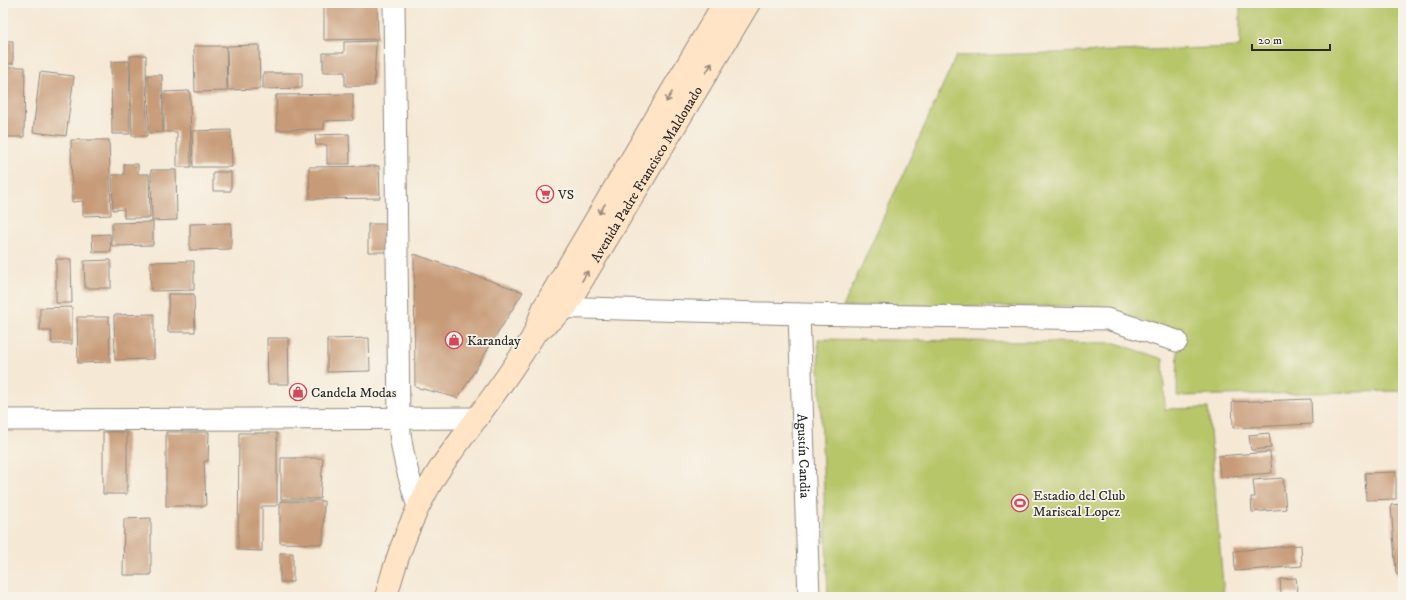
<svg xmlns="http://www.w3.org/2000/svg" width="1406" height="600" viewBox="0 0 1406 600" font-family="'IM FELL DW Pica',serif">
<style>
.green{fill:#b7c669;stroke:#71784a}
.building{fill:#c79b78}
.lines{fill:none;stroke-linecap:round;stroke-linejoin:round}
.street-casing{stroke:#908a80;stroke-width:23}
.secondary-casing{stroke:#908a80;stroke-width:24}
.street{stroke:#fff;stroke-width:21}
.secondary{stroke:#ffe4c6;stroke-width:22}
.oneway{stroke:#958878}
.labels{text-anchor:middle;stroke-width:3.5;stroke-linejoin:round;paint-order:stroke}
.street-label{font-size:14px;fill:#2b2b2b;stroke:#f7f3e8}
.poi-label{font-size:14px;fill:#2b2b2b;stroke:#f7f3e8;text-anchor:start}
</style>
<rect width="100%" height="100%" fill="#f7f3e8"/>
<filter id="ink" filterUnits="userSpaceOnUse"><feTurbulence type="fractalNoise" baseFrequency=".025" numOctaves="2"/><feDisplacementMap in="SourceGraphic" scale="8" xChannelSelector="R" yChannelSelector="G"/><feConvolveMatrix kernelMatrix="1 2 1 2 8 2 1 2 1" color-interpolation-filters="sRGB"/></filter>
<filter id="wash" filterUnits="userSpaceOnUse"><feTurbulence type="fractalNoise" baseFrequency=".012" numOctaves="4" result="noise"/><feDisplacementMap in="SourceGraphic" scale="16" xChannelSelector="R" yChannelSelector="G"/><feGaussianBlur stdDeviation="0.9" result="paint"/><feColorMatrix in="noise" values="0 0 0 0 0 0 0 0 0 0 0 0 0 0 0 0 0 1.4 0 .05"/><feComposite in="paint" operator="in"/></filter>
<g filter="url(#wash)">
<rect width="100%" height="100%" fill="#f5e8d4"/>
<path class="green" d="M 1240,3 L 1403,3 L 1403,391 L 1177,396 L 1178,334 L 1100,306 L 843,307 L 956,56 L 1240,47 Z
M 818,339 L 1116,343 L 1163,359 L 1165,409 L 1208,408 L 1224,597 L 828,597 Z"/>
<g id="blocks">
<path class="building" d="M 324,3 L 377,3 L 378,39 L 324,40 Z
M 3,41 L 13,41 L 13,64 L 3,64 Z
M 376,41 L 374,86 L 345,86 L 345,72 L 323,72 L 323,53 L 344,53 L 344,42 Z
M 259,45 L 260,89 L 228,90 L 227,46 Z
M 194,46 L 226,46 L 227,91 L 195,92 Z
M 146,55 L 147,136 L 132,136 L 130,56 Z
M 129,61 L 130,134 L 112,134 L 111,62 Z
M 3,67 L 25,67 L 24,137 L 3,137 Z
M 40,72 L 74,76 L 66,136 L 33,132 Z
M 263,73 L 302,73 L 302,88 L 263,89 Z
M 148,75 L 162,75 L 163,132 L 149,133 Z
M 190,91 L 191,167 L 177,167 L 177,132 L 164,132 L 164,92 Z
M 353,94 L 353,120 L 324,121 L 324,129 L 277,130 L 276,95 Z
M 231,130 L 232,167 L 193,167 L 192,131 Z
M 349,134 L 350,164 L 327,164 L 327,145 L 316,145 L 315,135 Z
M 71,140 L 109,140 L 111,215 L 83,216 L 83,201 L 72,202 Z
M 124,164 L 138,164 L 138,174 L 149,174 L 150,218 L 124,218 L 124,209 L 113,210 L 112,175 L 124,175 Z
M 379,166 L 380,198 L 310,199 L 309,167 Z
M 151,170 L 176,170 L 177,220 L 152,221 Z
M 213,172 L 231,172 L 231,191 L 213,191 Z
M 153,222 L 153,245 L 112,246 L 112,223 Z
M 231,223 L 231,249 L 190,250 L 190,224 Z
M 368,224 L 393,224 L 393,252 L 368,252 Z
M 110,234 L 111,252 L 93,252 L 92,235 Z
M 414,254 L 523,292 L 458,398 L 415,387 Z
M 56,259 L 71,259 L 72,303 L 56,303 Z
M 111,260 L 111,288 L 85,288 L 84,261 Z
M 194,261 L 194,290 L 151,291 L 150,262 Z
M 168,294 L 194,294 L 195,332 L 168,332 Z
M 72,307 L 72,344 L 52,344 L 51,331 L 40,331 L 40,308 Z
M 154,314 L 154,359 L 115,360 L 114,315 Z
M 77,317 L 109,317 L 110,362 L 78,363 Z
M 267,338 L 288,338 L 289,384 L 268,384 Z
M 369,338 L 370,371 L 327,372 L 327,339 Z
M 1311,399 L 1312,424 L 1233,428 L 1232,402 Z
M 103,432 L 127,432 L 127,494 L 103,494 Z
M 166,432 L 209,432 L 208,461 L 204,461 L 206,506 L 166,506 Z
M 239,433 L 277,433 L 277,506 L 262,506 L 262,551 L 238,550 Z
M 1269,433 L 1271,448 L 1251,450 L 1249,435 Z
M 1270,452 L 1272,473 L 1220,477 L 1218,456 Z
M 281,458 L 323,458 L 320,499 L 281,499 Z
M 1396,472 L 1396,499 L 1366,500 L 1365,473 Z
M 1283,478 L 1286,509 L 1252,512 L 1251,497 L 1255,497 L 1253,480 Z
M 280,501 L 324,501 L 323,544 L 280,543 Z
M 1403,504 L 1403,574 L 1396,574 L 1391,505 Z
M 151,518 L 151,575 L 123,575 L 124,519 Z
M 1301,545 L 1302,566 L 1235,571 L 1234,551 Z
M 280,553 L 293,553 L 293,582 L 280,582 Z
M 1296,578 L 1298,593 L 1281,594 L 1280,579 Z"/>
</g>
</g>
<g filter="url(#ink)">
<use href="#blocks" fill-opacity="0" stroke="#908a80" stroke-width="1"/>
<g class="lines">
<defs>
<g id="street">
<path d="M 394,3 L 399,419 C 400,450 409,477 418,507"/>
<path d="M 551,307 L 799,314 L 1107,319 L 1177,341"/>
<path id="s1" d="M 799,314 L 809,597"/>
<path d="M 3,420 L 478,418"/>
</g>
<g id="secondary">
<path id="s2" d="M 536,333 L 566,307 L 749,3"/>
<path d="M 386,597 C 398,551 416,504 443,464 C 473,422 506,382 532,338 C 537,328 540,317 544,307 L 724,3"/>
</g>
</defs>
<use href="#street" class="street-casing"/>
<use href="#secondary" class="secondary-casing"/>
<use href="#street" class="street"/>
<use href="#secondary" class="secondary"/>
</g>
<defs><path id="oneway-shaft" d="M-6 0H5M1.5-3L5.5 0L1.5 3" fill="none" stroke-width="1.6" stroke-linecap="round" stroke-linejoin="round"/></defs>
<g class="oneway">
<use href="#oneway-shaft" transform="translate(709 68) rotate(-59)"/>
<use href="#oneway-shaft" transform="translate(669 97) rotate(121)"/>
<use href="#oneway-shaft" transform="translate(602 209) rotate(121)"/>
<use href="#oneway-shaft" transform="translate(585 276) rotate(-59)"/>
</g>
</g>
<defs>
<symbol id="supermarket-ring" viewBox="-11 -11 22 22"><circle r="9.5" fill="#f7f3e8" stroke="#d1495b" stroke-width="1.5"/><path d="M-6-5.5h2.5l.6 2H6L4.5 2H-2.5L-4.4-4H-6ZM-1.5 3.2a1.3 1.3 0 1 0 .1 0ZM3 3.2a1.3 1.3 0 1 0 .1 0Z" fill="#d1495b"/></symbol>
<symbol id="shop-ring" viewBox="-11 -11 22 22"><circle r="9.5" fill="#f7f3e8" stroke="#d1495b" stroke-width="1.5"/><path d="M-5-2.5h2.3a2.7 3.5 0 0 1 5.4 0H5L5.5 6h-11ZM-1.5-2.5h3a1.5 2.3 0 0 0-3 0Z" fill="#d1495b"/></symbol>
<symbol id="stadium-ring" viewBox="-11 -11 22 22"><circle r="9.5" fill="#f7f3e8" stroke="#d1495b" stroke-width="1.5"/><path d="M0-5a6.5 5 0 1 0 0 10a6.5 5 0 1 0 0-10ZM-3.5-1.8h7v3.6h-7Z" fill="#d1495b"/></symbol>
</defs>
<g fill-rule="evenodd">
<use href="#supermarket-ring" x="535" y="184" width="20" height="20"/>
<use href="#shop-ring" x="444" y="330" width="20" height="20"/>
<use href="#shop-ring" x="288" y="382" width="20" height="20"/>
<use href="#stadium-ring" x="1010" y="493" width="20" height="20"/>
</g>
<g class="labels">
<g class="street-label">
<text dy="5" stroke="none"><textPath href="#s2" startOffset="195">Avenida Padre Francisco Maldonado</textPath></text>
<text dy="5" stroke="none"><textPath href="#s1" startOffset="142">Agustín Candia</textPath></text>
</g>
<g class="poi-label">
<text x="558" y="199">VS</text>
<text x="467" y="345">Karanday</text>
<text x="311" y="397">Candela Modas</text>
<text x="1033" y="500">Estadio del Club<tspan x="1033" dy="16">Mariscal Lopez</tspan></text>
</g>
</g>
<rect width="1406" height="600" fill="none" stroke="#f7f3e8" stroke-width="16"/>
<path d="M1252 44v6h78v-6" fill="none" stroke="#2b2b2b" stroke-width="2"/>
<text x="1258" y="44" font-size="12" fill="#2b2b2b" stroke="#f7f3e8" stroke-width="3" paint-order="stroke">20 m</text>
</svg>
